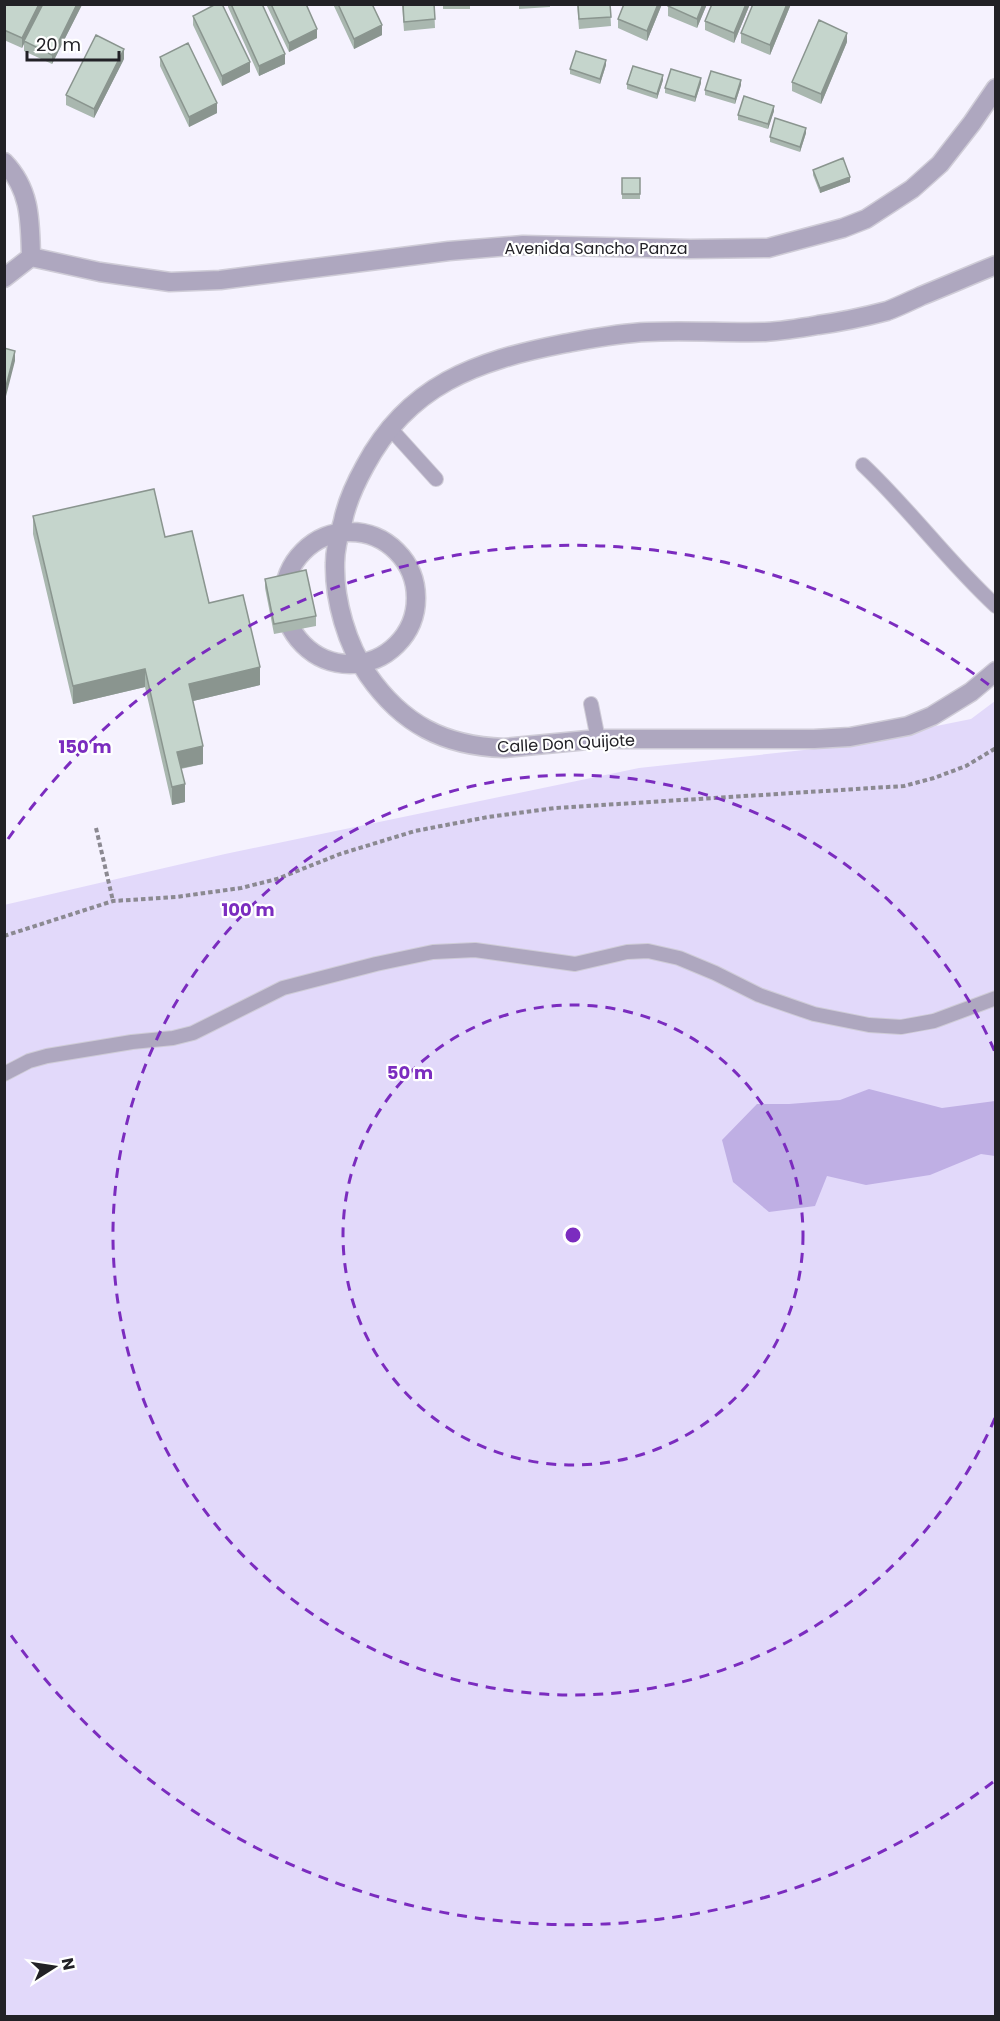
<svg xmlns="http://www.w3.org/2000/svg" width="1000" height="2021" viewBox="0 0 1000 2021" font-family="Poppins,sans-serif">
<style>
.green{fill:#e2d9fa}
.water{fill:#bfafe4}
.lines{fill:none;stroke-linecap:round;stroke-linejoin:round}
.lane-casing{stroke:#cfccd7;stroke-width:16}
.street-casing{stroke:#cfccd7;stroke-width:21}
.path{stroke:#8b8991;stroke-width:4;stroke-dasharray:4.5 3;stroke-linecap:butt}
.lane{stroke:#aea7bf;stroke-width:14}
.street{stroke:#aea7bf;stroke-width:18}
.wall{fill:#a9b7af}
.shaded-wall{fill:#8a958f}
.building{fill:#c5d5cc;stroke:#8a958f;stroke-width:1.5}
.ring{fill:none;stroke:#7b2cbf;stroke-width:3;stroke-dasharray:10 8}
.labels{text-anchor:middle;stroke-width:4.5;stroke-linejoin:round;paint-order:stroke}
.street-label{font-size:16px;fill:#222126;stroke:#fff}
.centre{fill:#7b2cbf;stroke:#fff;stroke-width:3}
.ring-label{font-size:18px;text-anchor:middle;font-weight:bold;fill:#7b2cbf;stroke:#fff;stroke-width:4.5;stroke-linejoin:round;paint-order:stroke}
</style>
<rect width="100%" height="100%" fill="#f5f2fe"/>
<path class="green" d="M 995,701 L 995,2016 L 5,2016 L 4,905 L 225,854 L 639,768 L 832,747 L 971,719 Z"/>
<path class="water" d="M 869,1089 L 942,1108 L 995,1101 L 995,1156 L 981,1154 L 930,1175 L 866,1185 L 827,1176 L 815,1206 L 769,1212 L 733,1182 L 722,1140 L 757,1104 L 789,1104 L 840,1100 Z"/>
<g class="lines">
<defs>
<path id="lane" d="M 389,427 L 436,479
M 863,465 C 910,509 948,562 996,606
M 591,704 L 598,739
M 4,1074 L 29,1061 L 47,1056 L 132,1042 L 173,1038 L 193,1033 L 283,988 L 376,964 L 433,952 L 475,950 L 575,964 L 627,952 L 648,951 L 679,958 L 715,973 L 759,995 L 814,1014 L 869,1025 L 901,1027 L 934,1021 L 996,998"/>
<path id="street" d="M 4,162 C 31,190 30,221 31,257
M 31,257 L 100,272 L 170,282 L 220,280 L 449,251 L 523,245 L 690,249 L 768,248 L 843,228 L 866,219 L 912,189 L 940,164 L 972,123 L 996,88
M 996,265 C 971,275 946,286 921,296 C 910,301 898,307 887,311 C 864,317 841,322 818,325 C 801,328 783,331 765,332 C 726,333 686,330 647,332 C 618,333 590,339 562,344 C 476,361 408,385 365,466 C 355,484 347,501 343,521 C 339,534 335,549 335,563 C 334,600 347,645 368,675 C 402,724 444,746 504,748 L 598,739 L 814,739 L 850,737 L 908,726 L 932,716 L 971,692 L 996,671
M 4,278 L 31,257
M284 598a66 66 0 1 1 132 0a66 66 0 1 1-132 0Z"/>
</defs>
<use href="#lane" class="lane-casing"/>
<use href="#street" class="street-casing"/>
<path class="path" d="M 96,828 L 113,901
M 4,936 L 113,901 L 176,897 L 241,888 L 277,879 L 340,854 L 415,831 L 488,817 L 555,808 L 904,786 L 934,778 L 966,766 L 996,748"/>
<use href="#lane" class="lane"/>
<use href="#street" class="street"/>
</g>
<path class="wall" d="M 4,4 L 82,4 L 52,64 L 24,51 L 24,43 L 22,48 L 4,40 Z
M 228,4 L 262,4 L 285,64 L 259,76 L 228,7 Z
M 266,4 L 306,4 L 317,38 L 289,52 Z
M 333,4 L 372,4 L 382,35 L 354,49 Z
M 402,4 L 434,4 L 435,28 L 404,31 Z
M 443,4 L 470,4 L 470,9 L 443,9 Z
M 519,4 L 550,4 L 550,7 L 519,9 Z
M 577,4 L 610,4 L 611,26 L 579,29 Z
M 624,4 L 662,4 L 647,41 L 618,28 L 618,19 Z
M 707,4 L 697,28 L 668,16 L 668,6 Z
M 750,4 L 734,43 L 705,30 L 705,21 Z
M 791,4 L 770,55 L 741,43 L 741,33 Z
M 193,16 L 250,72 L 222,86 L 193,25 Z
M 847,42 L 821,104 L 792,91 L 792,82 Z
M 160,57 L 217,113 L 189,127 L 160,66 Z
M 124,59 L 94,118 L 66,105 L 66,95 Z
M 606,65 L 600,84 L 570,74 L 570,69 Z
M 663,80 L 657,99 L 627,89 L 627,84 Z
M 701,83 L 695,102 L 665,93 L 665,88 Z
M 741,85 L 735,104 L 705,95 L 705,90 Z
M 774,111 L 768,129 L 738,120 L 738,115 Z
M 806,133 L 800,152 L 770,142 L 770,137 Z
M 813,170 L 850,182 L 820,193 L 813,175 Z
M 622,178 L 640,178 L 640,199 L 622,199 Z
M 33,516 L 165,537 L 209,603 L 260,685 L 193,701 L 203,764 L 181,769 L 185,802 L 172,805 L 145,687 L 73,704 L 33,534 Z
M 265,579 L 316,616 L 316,626 L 274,634 L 265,588 Z"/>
<path class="shaded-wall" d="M 39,4 L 44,4 L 22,48 L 22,38 Z
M 77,4 L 82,5 L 52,64 L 52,55 Z
M 658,4 L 662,4 L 647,41 L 647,31 Z
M 703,4 L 707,4 L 697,28 L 697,19 Z
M 746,4 L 750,4 L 734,43 L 734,33 Z
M 787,4 L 791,4 L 770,55 L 770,45 Z
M 382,25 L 382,35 L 354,49 L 354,39 Z
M 317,29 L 317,38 L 289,52 L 289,43 Z
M 847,33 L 847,42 L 821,104 L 821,94 Z
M 124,49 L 124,59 L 94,118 L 94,109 Z
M 285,54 L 285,64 L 259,76 L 259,66 Z
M 606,60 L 606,65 L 600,84 L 600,79 Z
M 250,62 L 250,72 L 222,86 L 222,76 Z
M 663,75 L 663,80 L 657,99 L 657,94 Z
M 701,78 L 701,83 L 695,102 L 695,97 Z
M 741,80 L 741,85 L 735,104 L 735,99 Z
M 217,103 L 217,113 L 189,127 L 189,117 Z
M 774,106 L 774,111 L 768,129 L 768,124 Z
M 806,128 L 806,133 L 800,152 L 800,147 Z
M 850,177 L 850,182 L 820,193 L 820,188 Z
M 15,351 L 15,361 L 4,404 L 4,394 Z
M 260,667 L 260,685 L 189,702 L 189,684 Z
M 145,669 L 145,687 L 73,704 L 73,686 Z
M 203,746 L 203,764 L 177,769 L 177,752 Z
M 185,784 L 185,802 L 172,805 L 172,787 Z"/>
<path class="building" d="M 4,4 L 39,4 L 22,38 L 4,30 Z
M 43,4 L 77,4 L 52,55 L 24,41 Z
M 216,4 L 222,4 L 250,62 L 222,76 L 193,16 Z
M 231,4 L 262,4 L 285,54 L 259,66 Z
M 271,4 L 306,4 L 317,29 L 289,43 Z
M 338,4 L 372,4 L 382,25 L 354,39 Z
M 403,4 L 434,4 L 435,19 L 404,22 Z
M 578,4 L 610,4 L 611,17 L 579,19 Z
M 624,4 L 658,4 L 647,31 L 618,19 Z
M 669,4 L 703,4 L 697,19 L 668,6 Z
M 712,4 L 746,4 L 734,33 L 705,21 Z
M 753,4 L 787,4 L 770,45 L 741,33 Z
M 819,20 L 847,33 L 821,94 L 792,82 Z
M 96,35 L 124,49 L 94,109 L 66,95 Z
M 188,43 L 217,103 L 189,117 L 160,57 Z
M 576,51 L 606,60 L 600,79 L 570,69 Z
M 633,66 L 663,75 L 657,94 L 627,84 Z
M 671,69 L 701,78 L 695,97 L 665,88 Z
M 711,71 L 741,80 L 735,99 L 705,90 Z
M 744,96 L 774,106 L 768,124 L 738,115 Z
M 775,118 L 806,128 L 800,147 L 770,137 Z
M 843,158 L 850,177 L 820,188 L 813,170 Z
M 622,178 L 640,178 L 640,194 L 622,194 Z
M 4,348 L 15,351 L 4,394 Z
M 154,489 L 165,537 L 192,531 L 209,603 L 243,595 L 260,667 L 189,684 L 203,746 L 177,752 L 185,784 L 172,787 L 145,669 L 73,686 L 33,516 Z
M 306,570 L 316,616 L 274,624 L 265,579 Z"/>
<g class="ring">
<circle cx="573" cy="1235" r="230"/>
<path d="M995 1418A460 460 0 1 1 995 1052"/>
<path d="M993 1782A690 690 0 0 1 8 1631M8 839A690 690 0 0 1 993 688"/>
</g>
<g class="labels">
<g class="street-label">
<text x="596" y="254">Avenida Sancho Panza</text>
<text transform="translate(566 743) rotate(-3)" y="6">Calle Don Quijote</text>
</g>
</g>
<circle cx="573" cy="1235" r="9" class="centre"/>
<g class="ring-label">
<text x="85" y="753">150 m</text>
<text x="248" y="916">100 m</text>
<text x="410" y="1079">50 m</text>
</g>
<rect width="1000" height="2021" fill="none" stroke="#222126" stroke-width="12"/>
<g transform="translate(54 1967) rotate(78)" stroke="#ffffff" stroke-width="4.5" paint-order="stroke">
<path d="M0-4.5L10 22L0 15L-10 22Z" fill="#222126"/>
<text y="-9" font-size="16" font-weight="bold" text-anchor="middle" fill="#222126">N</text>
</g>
<path d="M27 51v9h92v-9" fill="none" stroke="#222126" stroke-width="3"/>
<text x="36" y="51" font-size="18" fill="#222126" stroke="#ffffff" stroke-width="4.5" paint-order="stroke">20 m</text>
</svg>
